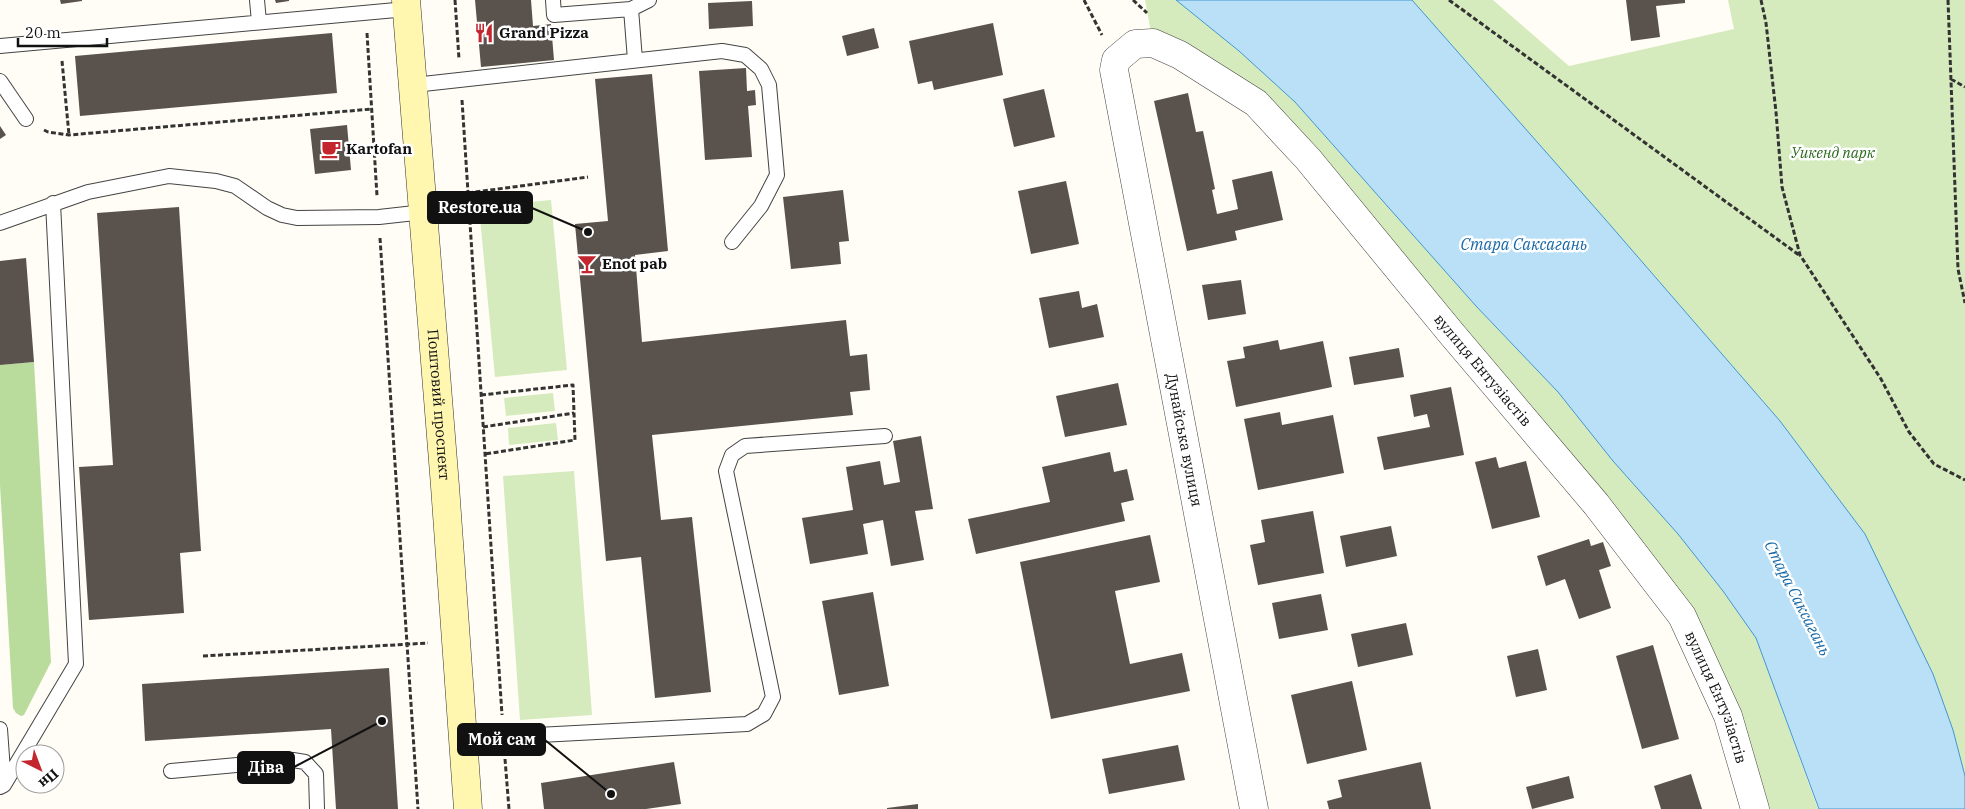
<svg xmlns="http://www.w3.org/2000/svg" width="1965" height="809" viewBox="0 0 1965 809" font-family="'IBM Plex Serif',serif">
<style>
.green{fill:#d5ebbd}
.forest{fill:#b9dc9c}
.water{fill:#b9e0f7;stroke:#3f96cf}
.building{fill:#5a524d}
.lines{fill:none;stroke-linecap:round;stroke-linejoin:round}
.lane-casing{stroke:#444;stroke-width:16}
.street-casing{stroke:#444;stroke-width:29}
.secondary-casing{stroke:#333;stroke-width:29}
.path{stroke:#333;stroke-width:3;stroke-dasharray:5 2.5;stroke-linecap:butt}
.lane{stroke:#fff;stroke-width:14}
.street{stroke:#fff;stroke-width:28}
.secondary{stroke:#fff6b0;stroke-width:28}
.labels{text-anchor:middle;stroke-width:5;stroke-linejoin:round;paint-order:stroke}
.poi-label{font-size:15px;font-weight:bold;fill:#111;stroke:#fff;text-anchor:start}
.park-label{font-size:15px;font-style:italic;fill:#2f6b1f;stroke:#fff}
.street-label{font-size:15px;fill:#111;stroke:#fff}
.water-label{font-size:16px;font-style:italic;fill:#1768a6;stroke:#fff}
.leader{fill:none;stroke:#111;stroke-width:2}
.callout-dot{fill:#111;stroke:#fff;stroke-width:2}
.callout{fill:#111;stroke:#111;stroke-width:2}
.callout-label{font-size:16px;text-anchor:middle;font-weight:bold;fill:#fff}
</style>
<rect width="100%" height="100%" fill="#fffdf5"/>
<path class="green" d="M 1145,0 L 1176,0 L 1239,51 L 1295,102 L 1476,306 L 1558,392 L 1613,461 L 1678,534 L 1723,591 L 1756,638 L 1818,809 L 1755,809 L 1682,616 L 1308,159 L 1153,43 Z
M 1412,0 L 1493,0 L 1569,66 L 1734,29 L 1728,0 L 1965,0 L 1965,777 L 1953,730 L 1933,674 L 1865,534 L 1780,421 L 1605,219 Z
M 551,200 L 567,370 L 495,377 L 479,207 Z
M 553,393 L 555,411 L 506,416 L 504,398 Z
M 556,423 L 558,440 L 509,445 L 508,428 Z
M 574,471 L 592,715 L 520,720 L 503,476 Z"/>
<path class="forest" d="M 34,362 L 51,662 L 24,715 L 21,716 L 16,713 L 13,708 L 0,485 L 0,365 Z"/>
<path class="water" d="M 1176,0 L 1412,0 L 1605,219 L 1780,421 L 1865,534 L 1933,674 L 1953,730 L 1965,776 L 1965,809 L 1819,809 L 1756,638 L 1723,591 L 1678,534 L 1613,461 L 1558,392 L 1476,306 L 1295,102 L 1239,51 Z"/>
<path class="building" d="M 60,0 L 82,0 L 82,1 L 61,4 Z
M 275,0 L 289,0 L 289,1 L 276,3 Z
M 475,0 L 531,0 L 533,26 L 551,24 L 554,60 L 481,67 Z
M 1626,0 L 1685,0 L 1685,3 L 1656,6 L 1660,37 L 1631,41 Z
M 752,1 L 753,26 L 709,29 L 708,3 Z
M 993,23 L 1003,75 L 934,90 L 932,81 L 918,84 L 909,41 Z
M 874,28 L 879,48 L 847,56 L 842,36 Z
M 332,33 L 337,93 L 80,116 L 75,56 Z
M 746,68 L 747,91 L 755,90 L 756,105 L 748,106 L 752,157 L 705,160 L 699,71 Z
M 652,74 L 668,251 L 635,255 L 642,342 L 846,320 L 850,356 L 867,354 L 870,390 L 850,392 L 853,415 L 652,435 L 661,520 L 692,517 L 711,692 L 655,698 L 641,557 L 606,561 L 575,224 L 608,221 L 595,79 Z
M 1044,89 L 1055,137 L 1014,147 L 1003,99 Z
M 1188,93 L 1196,132 L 1203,131 L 1215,189 L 1212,190 L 1217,214 L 1238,209 L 1232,180 L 1272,171 L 1283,220 L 1235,231 L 1237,240 L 1187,251 L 1154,101 Z
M 347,125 L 351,170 L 315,174 L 310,129 Z
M 0,126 L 6,135 L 0,139 Z
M 1066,181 L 1079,244 L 1031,254 L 1018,191 Z
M 843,190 L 849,241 L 839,242 L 841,264 L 791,269 L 783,197 Z
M 179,207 L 201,551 L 180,553 L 184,613 L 89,620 L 79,467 L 113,465 L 97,213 Z
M 26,258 L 34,362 L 0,365 L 0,261 Z
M 1241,280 L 1246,314 L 1208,320 L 1202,285 Z
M 1079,291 L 1082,308 L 1097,304 L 1104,337 L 1049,348 L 1039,298 Z
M 1278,340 L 1280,350 L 1323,341 L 1332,387 L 1236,407 L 1227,361 L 1245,358 L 1243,347 Z
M 1399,348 L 1404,377 L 1354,385 L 1349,357 Z
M 1118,383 L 1127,425 L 1065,437 L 1056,396 Z
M 1451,387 L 1464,455 L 1384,470 L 1377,437 L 1430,427 L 1427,414 L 1414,417 L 1410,395 Z
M 1280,412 L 1282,425 L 1333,415 L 1344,473 L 1258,490 L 1244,419 Z
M 921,436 L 933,509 L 915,511 L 924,560 L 891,566 L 883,520 L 863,524 L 868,554 L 810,564 L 802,518 L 853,510 L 846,467 L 880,461 L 884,485 L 900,482 L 893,441 Z
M 1110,452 L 1114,472 L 1127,469 L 1134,500 L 1121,503 L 1125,521 L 976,554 L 968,519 L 1050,502 L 1042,467 Z
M 1496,457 L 1499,468 L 1526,461 L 1540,517 L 1492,529 L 1475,462 Z
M 1313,511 L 1324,573 L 1258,585 L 1250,545 L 1265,542 L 1261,520 Z
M 1391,526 L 1397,556 L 1346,567 L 1340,536 Z
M 1150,535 L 1160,582 L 1115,591 L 1130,664 L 1182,653 L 1190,691 L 1051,719 L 1020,562 Z
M 1589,539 L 1591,546 L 1603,542 L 1611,566 L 1599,570 L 1611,608 L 1579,619 L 1565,579 L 1546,586 L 1537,556 Z
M 873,592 L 889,686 L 839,695 L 822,601 Z
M 1321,594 L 1328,630 L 1279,639 L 1272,603 Z
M 1406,623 L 1413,655 L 1358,667 L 1351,634 Z
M 1653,645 L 1679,739 L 1642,749 L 1616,656 Z
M 1538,649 L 1547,690 L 1516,697 L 1507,656 Z
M 389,668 L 398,809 L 336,809 L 331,729 L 145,741 L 142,684 Z
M 1352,681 L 1367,750 L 1307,764 L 1291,695 Z
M 1178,745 L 1185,780 L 1109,794 L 1102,759 Z
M 674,762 L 681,804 L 646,809 L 544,809 L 541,783 Z
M 1421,762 L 1431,809 L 1329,809 L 1327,801 L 1342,797 L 1338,780 Z
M 1691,774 L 1702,809 L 1661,809 L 1654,786 Z
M 1569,776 L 1574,798 L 1532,809 L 1526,787 Z
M 918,804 L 918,809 L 887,809 L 887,808 Z"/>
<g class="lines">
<defs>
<path id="lane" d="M 257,0 L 259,22
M 553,0 L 554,15 L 631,9 L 635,60
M 631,9 L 649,0
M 0,46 L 407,9
M 0,81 L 26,119
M 414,85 L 722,51 L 745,55 L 761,69 L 769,85 L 777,175 L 761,206 L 732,242
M 0,223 L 88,192 L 169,176 L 216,181 L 235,186 L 267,208 L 282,215 L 297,218 L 379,217 L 424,212
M 0,729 L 4,785
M 463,739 L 747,724 L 764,714 L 773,697 L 726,471 L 732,455 L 745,446 L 885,436
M 171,771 L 293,760 L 305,762 L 316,774 L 317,809
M 0,787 L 4,785 L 76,664 L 53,203"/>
<g id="street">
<path id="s1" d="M 1254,809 L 1114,70 L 1116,60 L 1135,44 L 1153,43 L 1180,55 L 1256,103 L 1308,159 L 1451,333 L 1596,504 L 1682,616 L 1728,716 L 1755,809"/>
</g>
<g id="secondary">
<path id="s2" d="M 406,0 L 445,486 L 468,809"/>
</g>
</defs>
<use href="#lane" class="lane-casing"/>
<use href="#street" class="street-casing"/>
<use href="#secondary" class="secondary-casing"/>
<path class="path" d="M 455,0 L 459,59
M 1084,0 L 1102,35
M 1133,0 L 1147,13
M 1449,0 L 1799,255
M 1761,0 L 1766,23 L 1776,112 L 1782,187 L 1800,255 L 1881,379 L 1909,432 L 1934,464 L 1965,480
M 1948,0 L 1958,269 L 1965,303
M 367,33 L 377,196
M 62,61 L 69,135
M 1951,79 L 1965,87
M 462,100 L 502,715
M 44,130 L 48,132 L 69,135 L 372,109
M 468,193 L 588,177
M 380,238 L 418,809
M 481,395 L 573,385 L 575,440 L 485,454
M 483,427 L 574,413
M 203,656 L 428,643
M 505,759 L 509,809"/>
<use href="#lane" class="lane"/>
<use href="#street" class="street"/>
<use href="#secondary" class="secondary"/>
</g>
<defs>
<symbol id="restaurant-bare" viewBox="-9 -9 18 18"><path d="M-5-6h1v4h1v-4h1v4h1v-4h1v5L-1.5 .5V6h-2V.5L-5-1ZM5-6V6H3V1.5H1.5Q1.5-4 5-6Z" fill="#c4262e" stroke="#fff" stroke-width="2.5" paint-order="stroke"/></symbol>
<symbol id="cafe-bare" viewBox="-9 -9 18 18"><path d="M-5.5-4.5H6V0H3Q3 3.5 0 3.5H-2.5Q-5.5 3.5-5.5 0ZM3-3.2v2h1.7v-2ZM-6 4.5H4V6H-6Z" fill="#c4262e" stroke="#fff" stroke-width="2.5" paint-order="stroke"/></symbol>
<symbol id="bar-bare" viewBox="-9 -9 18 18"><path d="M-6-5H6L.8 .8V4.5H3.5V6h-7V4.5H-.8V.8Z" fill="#c4262e" stroke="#fff" stroke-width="2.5" paint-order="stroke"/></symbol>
</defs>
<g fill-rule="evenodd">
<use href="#restaurant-bare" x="470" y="19" width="28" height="28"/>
<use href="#cafe-bare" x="317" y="135" width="28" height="28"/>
<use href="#bar-bare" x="573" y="250" width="28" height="28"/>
</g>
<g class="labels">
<g class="poi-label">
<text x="499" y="38">Grand Pizza</text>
<text x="346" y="154">Kartofan</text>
<text x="602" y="269">Enot pab</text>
</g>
<g class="park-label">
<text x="1833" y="158">Уикенд парк</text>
</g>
<g class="street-label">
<text dy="5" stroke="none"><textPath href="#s1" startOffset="1275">вулиця Ентузіастів</textPath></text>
<text dy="5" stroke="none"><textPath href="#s2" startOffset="406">Поштовий проспект</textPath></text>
<text transform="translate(1184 440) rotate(79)" y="5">Дунайська вулиця</text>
<text dy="5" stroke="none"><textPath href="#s1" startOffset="1680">вулиця Ентузіастів</textPath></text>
</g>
<g class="water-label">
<text x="1524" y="250">Стара Саксагань</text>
<text transform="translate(1798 598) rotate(63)" y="6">Стара Саксагань</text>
</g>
</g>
<path class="leader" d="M588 232L532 208M611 794L545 740M382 721L294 767"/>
<g class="callout-dot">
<circle cx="588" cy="232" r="5"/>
<circle cx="611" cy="794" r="5"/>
<circle cx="382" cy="721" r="5"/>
</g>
<g class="callout">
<rect x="428" y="192" width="104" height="31" rx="5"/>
<rect x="458" y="724" width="87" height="31" rx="5"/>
<rect x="238" y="752" width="56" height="31" rx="5"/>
</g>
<g class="callout-label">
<text x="480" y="213">Restore.ua</text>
<text x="502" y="745">Мой сам</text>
<text x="266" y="773">Діва</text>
</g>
<g transform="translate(40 769) rotate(138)"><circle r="24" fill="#ffffff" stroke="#a0a0a0"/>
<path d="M0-4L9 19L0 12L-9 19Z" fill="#c4262e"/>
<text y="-8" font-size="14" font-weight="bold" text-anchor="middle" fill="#111111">Пн</text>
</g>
<path d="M18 38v8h89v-8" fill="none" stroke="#111111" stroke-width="2.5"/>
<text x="25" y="38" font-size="15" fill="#111111" stroke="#ffffff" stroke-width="4" paint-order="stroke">20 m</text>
</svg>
